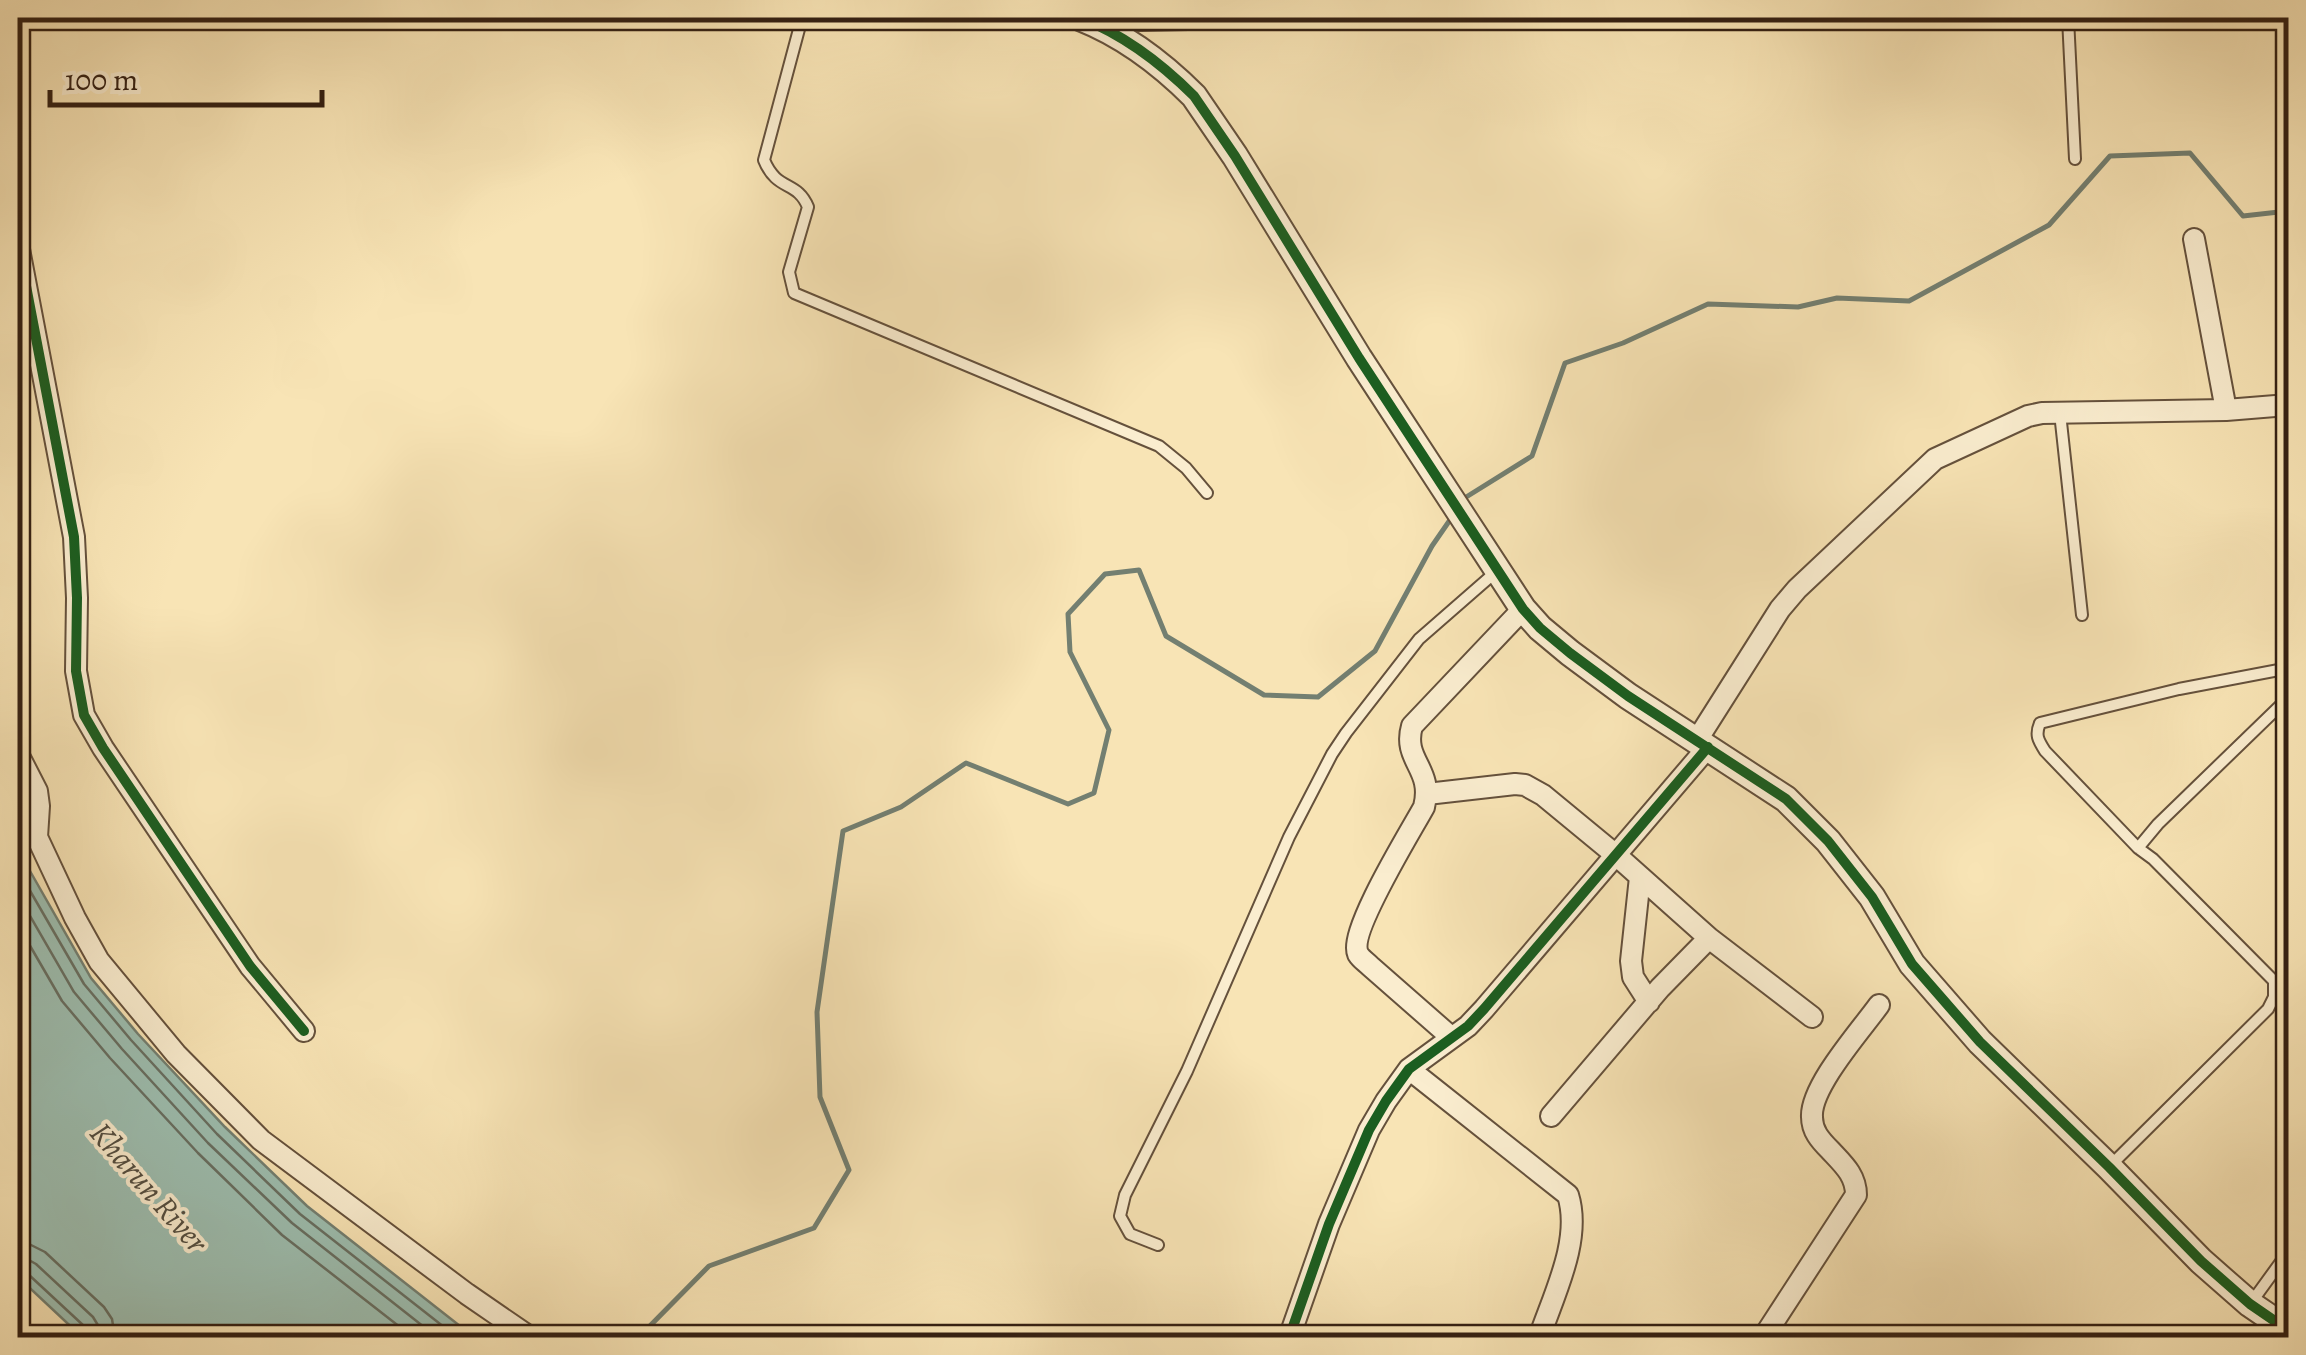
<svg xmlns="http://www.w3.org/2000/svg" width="2306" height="1355" viewBox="0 0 2306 1355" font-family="Alegreya,serif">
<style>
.water{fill:#9dbeb0;stroke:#737f71;stroke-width:2.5}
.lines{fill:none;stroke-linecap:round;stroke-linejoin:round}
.shore{stroke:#686f62;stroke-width:2.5}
.stream{stroke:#737f71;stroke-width:5}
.service-casing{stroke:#65513c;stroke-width:14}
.minor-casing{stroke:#65513c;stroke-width:24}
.tertiary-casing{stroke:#65513c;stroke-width:29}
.service{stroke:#faedcf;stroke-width:10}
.minor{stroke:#faedcf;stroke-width:20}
.tertiary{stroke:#faedcf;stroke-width:25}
.cycleway-casing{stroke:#faedcf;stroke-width:16}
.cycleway{stroke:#1b5e20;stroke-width:10}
.labels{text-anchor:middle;stroke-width:8;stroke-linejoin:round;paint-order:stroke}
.water-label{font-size:32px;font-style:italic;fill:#544f42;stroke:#faedcf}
</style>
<rect width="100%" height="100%" fill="#f8e4b5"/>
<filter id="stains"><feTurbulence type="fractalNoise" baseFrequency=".002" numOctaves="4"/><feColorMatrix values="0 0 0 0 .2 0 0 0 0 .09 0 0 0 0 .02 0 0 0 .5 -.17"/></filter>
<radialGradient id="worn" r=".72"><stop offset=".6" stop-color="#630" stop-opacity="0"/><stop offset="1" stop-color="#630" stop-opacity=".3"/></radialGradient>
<path class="water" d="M 18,850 L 91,978 L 138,1034 L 225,1127 L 307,1206 L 474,1337 L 82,1337 L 18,1277 Z"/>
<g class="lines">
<path class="shore" d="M 18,870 L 84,984 L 131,1040 L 217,1134 L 300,1214 L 458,1338
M 18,895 L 74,992 L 122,1049 L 208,1143 L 292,1223 L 438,1338
M 18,925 L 62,1001 L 110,1058 L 198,1153 L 282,1235 L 414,1338
M 18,1243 L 31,1245 L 45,1252 L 104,1307 L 112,1319 L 115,1338
M 18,1259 L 27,1259 L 36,1264 L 93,1317 L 99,1327 L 100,1338
M 18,1271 L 28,1274 L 84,1326 L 88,1338"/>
<path class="stream" d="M 1463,499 L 1532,456 L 1565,363 L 1623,343 L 1708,304 L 1798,307 L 1837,298 L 1909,301 L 2049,225 L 2110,156 L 2190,153 L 2243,216 L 2288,211
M 638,1338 L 709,1266 L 814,1228 L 849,1170 L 820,1097 L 817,1012 L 843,831 L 901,807 L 966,763 L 1068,804 L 1094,793 L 1109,730 L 1070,652 L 1068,614 L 1105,574 L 1139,570 L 1166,636 L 1264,695 L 1318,697 L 1375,651 L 1432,546 L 1452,517"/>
<defs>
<path id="service" d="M 802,18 L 764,160 C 777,192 797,180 808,207 L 789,272 L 794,293 L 1159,446 L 1186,468 L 1207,493
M 2068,18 L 2075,159
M 2060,413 L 2082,615
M 2138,848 L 2045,751 C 2038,740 2035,735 2040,723 L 2179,689 L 2284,669 L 2288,670
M 2110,1166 L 2268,1009 L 2274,997 L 2274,981 L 2153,859 L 2138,848 L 2158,824 L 2288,698
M 1158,1245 L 1130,1234 L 1120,1216 L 1125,1195 L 1187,1071 L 1289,837 L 1332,754 L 1346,733 L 1419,639 L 1498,570
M 2251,1303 L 2288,1252"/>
<path id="minor" d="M 1093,21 L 1236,18
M 2194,239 L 2226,410
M 18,244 L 74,537 L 77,598 L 76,671 L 84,715 L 103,748 L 250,966 L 304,1031
M 1697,740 L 1780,609 L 1797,589 L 1935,459 L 2028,416 L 2042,413 L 2226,410 L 2288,405
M 18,754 L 37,791 L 39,806 L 37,837 L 75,918 L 99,961 L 176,1054 L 261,1140 L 467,1294 L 531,1338
M 1427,794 L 1515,784 L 1525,785 L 1543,795 L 1617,856 L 1709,938 L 1812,1017
M 1640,877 L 1631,961 L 1633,977 L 1649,1002
M 1451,1037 L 1370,966 C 1366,962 1361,959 1358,954 C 1348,932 1411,831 1424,807 C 1434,768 1402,761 1412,726 L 1523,609
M 1409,1069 L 1568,1195 C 1582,1240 1554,1294 1539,1338
M 1551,1116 L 1660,988 L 1709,938
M 1289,1338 L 1329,1224 L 1369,1130 L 1386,1101 L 1409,1069 L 1468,1026 L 1484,1009 L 1708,747
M 1763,1338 L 1856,1195 C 1856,1175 1843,1164 1830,1150 C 1820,1140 1812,1131 1812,1117 C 1810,1087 1861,1030 1879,1005"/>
<path id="tertiary" d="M 1081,18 C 1124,35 1161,63 1194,96 L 1235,156 L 1359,358 L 1523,609 L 1540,628 L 1570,653 L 1628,696 L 1786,799 L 1828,841 L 1872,897 L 1912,964 L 1980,1042 L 2109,1167 L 2201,1261 L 2250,1304 L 2288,1330"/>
</defs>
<use href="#service" class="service-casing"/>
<use href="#minor" class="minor-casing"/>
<use href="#tertiary" class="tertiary-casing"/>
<use href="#service" class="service"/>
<use href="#minor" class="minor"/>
<use href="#tertiary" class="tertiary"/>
<defs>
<path id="cycleway" d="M 1081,18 C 1124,35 1161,63 1194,96 L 1235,156 L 1359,358 L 1523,609 L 1540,628 L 1570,653 L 1628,696 L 1786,799 L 1828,841 L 1872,897 L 1912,964 L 1980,1042 L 2109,1167 L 2201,1261 L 2250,1304 L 2288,1330
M 18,244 L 74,537 L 77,598 L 76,671 L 84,715 L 103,748 L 250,966 L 304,1031
M 1289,1338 L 1329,1224 L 1369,1130 L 1386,1101 L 1409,1069 L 1468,1026 L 1484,1009 L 1708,747"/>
</defs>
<use href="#cycleway" class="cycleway-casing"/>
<use href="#cycleway" class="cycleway"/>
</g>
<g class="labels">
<g class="water-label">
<text transform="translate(149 1187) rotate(49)" y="11">Kharun River</text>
</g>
</g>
<rect width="2306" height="1355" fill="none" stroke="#f8e4b5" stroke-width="60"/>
<rect x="20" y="20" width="2266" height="1315" fill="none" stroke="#342013" stroke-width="5"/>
<rect x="30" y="30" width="2246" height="1295" fill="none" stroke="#342013" stroke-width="2.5"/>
<path d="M50 90v15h272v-15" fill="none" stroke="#342013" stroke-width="5"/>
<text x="65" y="90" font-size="30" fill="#342013" stroke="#faedcf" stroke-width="8" paint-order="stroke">100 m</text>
<rect width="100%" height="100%" filter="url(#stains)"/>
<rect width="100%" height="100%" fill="url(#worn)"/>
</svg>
